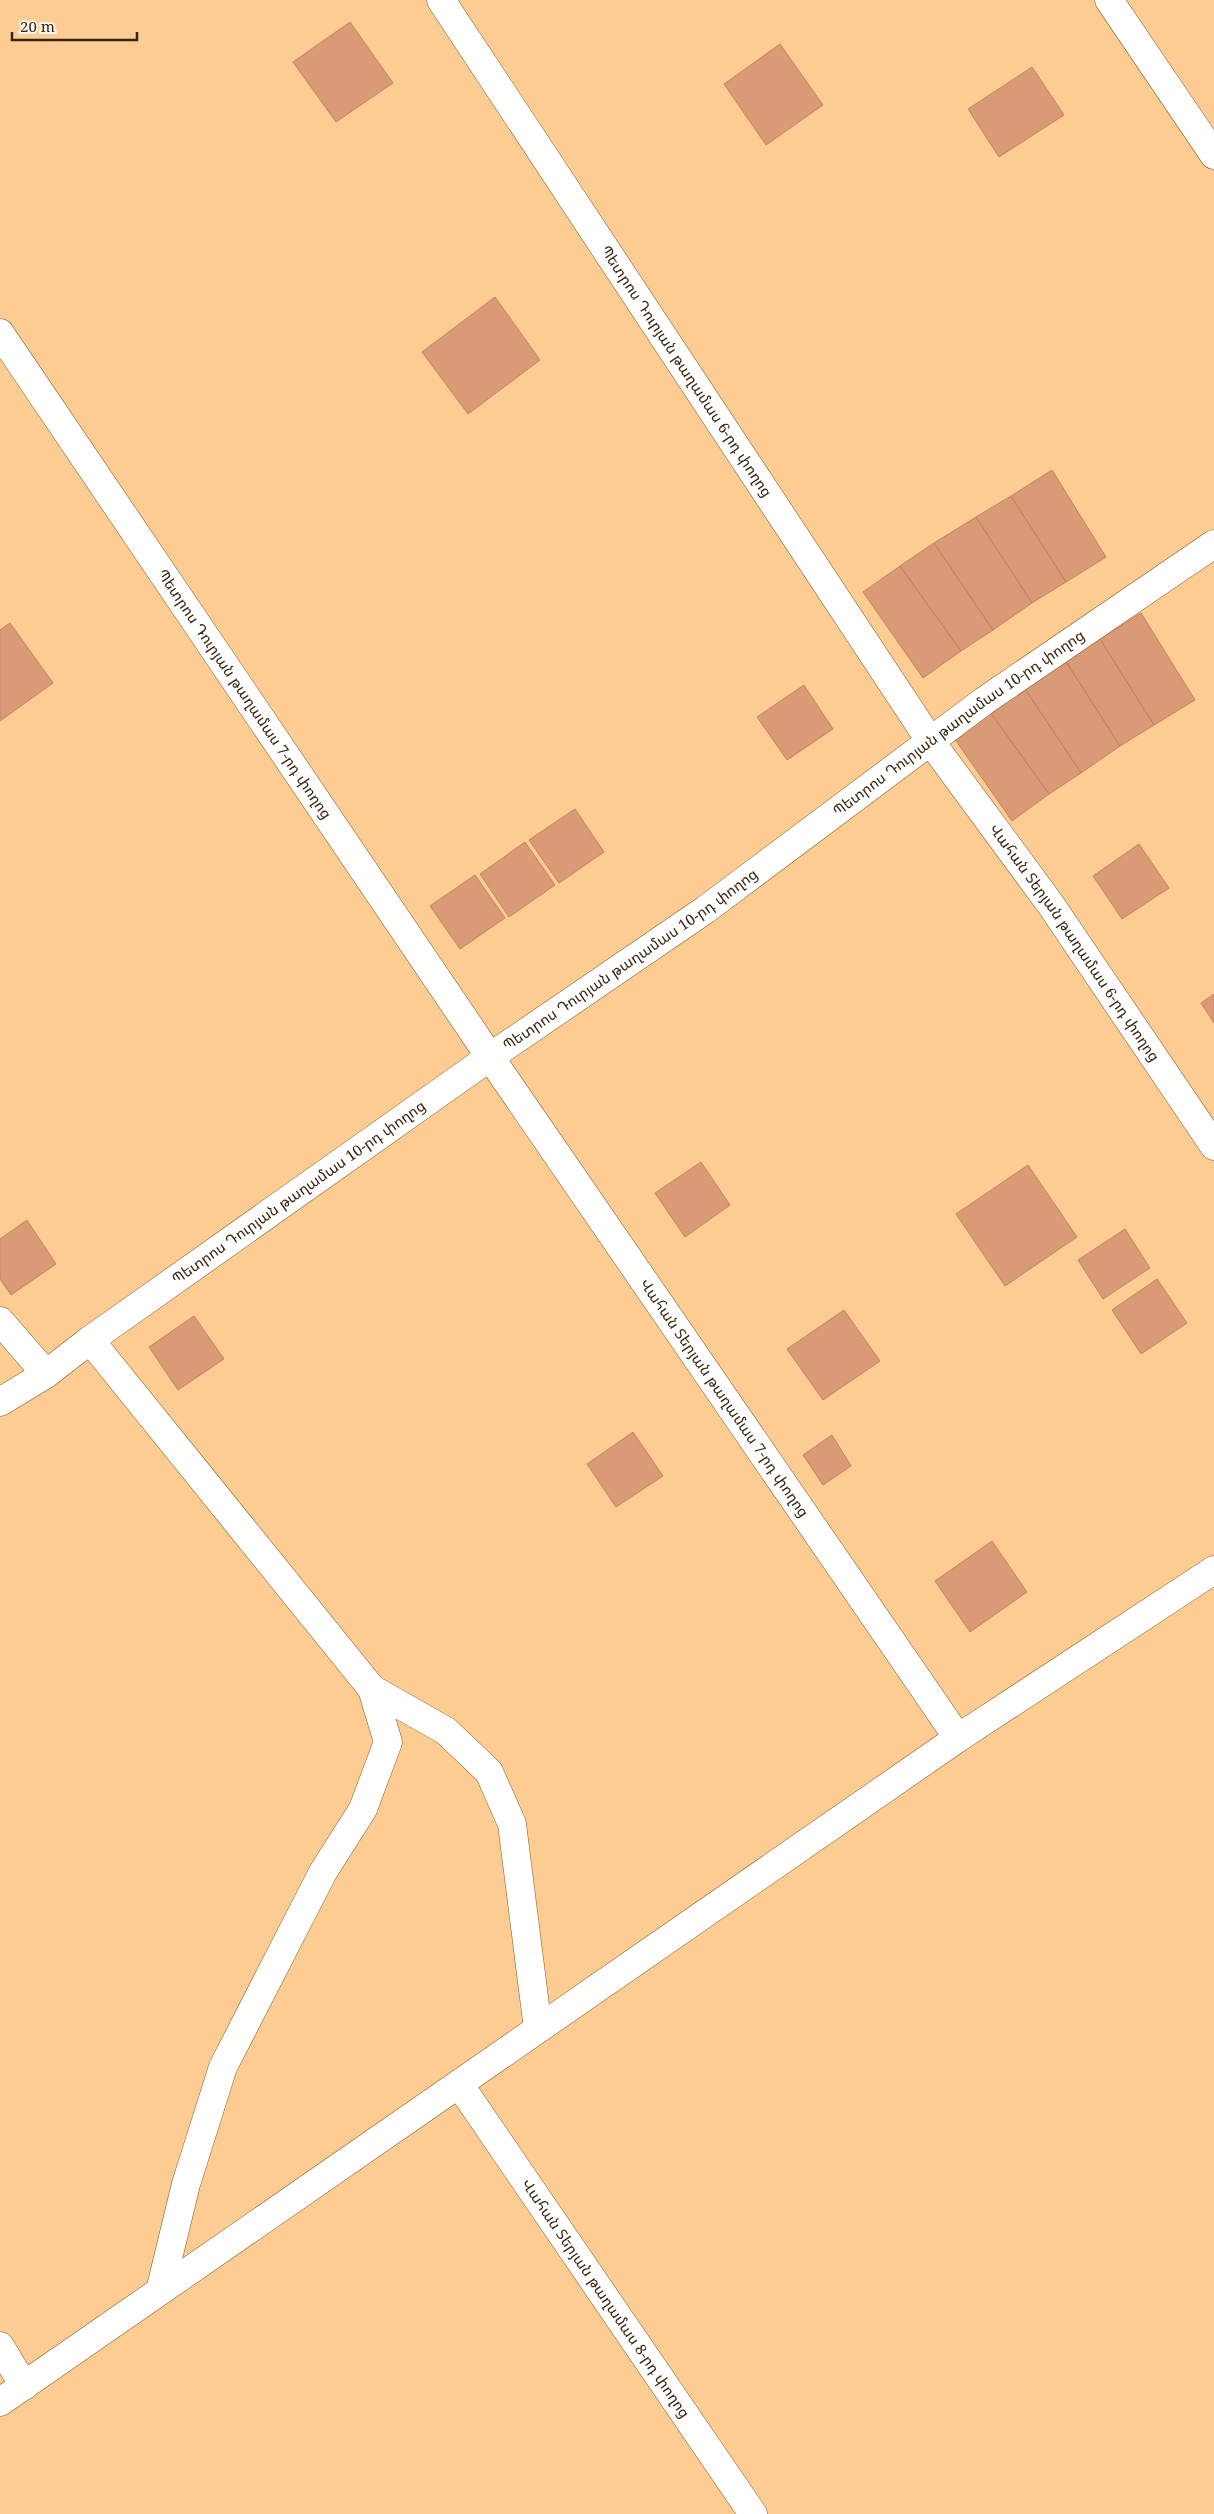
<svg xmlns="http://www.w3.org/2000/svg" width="1214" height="2514" viewBox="0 0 1214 2514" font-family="'Noto Serif','Noto Sans Armenian',serif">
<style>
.building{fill:#d99a75;stroke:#c28460}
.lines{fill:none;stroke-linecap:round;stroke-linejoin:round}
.minor-casing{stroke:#81571c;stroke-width:29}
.minor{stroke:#fff;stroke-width:28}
.labels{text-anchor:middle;stroke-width:5;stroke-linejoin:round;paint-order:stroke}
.street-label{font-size:15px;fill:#37250e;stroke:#fbf6f1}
</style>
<rect width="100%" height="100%" fill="#fdcc93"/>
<path class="building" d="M 350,22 L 393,83 L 336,122 L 293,62 Z
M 780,44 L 823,105 L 766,145 L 724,84 Z
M 1032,67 L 1064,115 L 999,157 L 968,109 Z
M 495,297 L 540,360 L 468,414 L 422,352 Z
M 1052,470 L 1106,557 L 1066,582 L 1011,496 Z
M 1011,496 L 1066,582 L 1032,603 L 976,517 Z
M 976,517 L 1032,603 L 993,630 L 934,543 Z
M 934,543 L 993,630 L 961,651 L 900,566 Z
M 900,566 L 961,651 L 923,678 L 863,592 Z
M 1141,613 L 1195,700 L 1154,725 L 1100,639 Z
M 10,623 L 53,683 L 0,721 L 0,630 Z
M 1100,639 L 1154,725 L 1120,746 L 1065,660 Z
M 1065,660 L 1120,746 L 1081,773 L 1023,686 Z
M 804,685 L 833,729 L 787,760 L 757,717 Z
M 1023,686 L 1081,773 L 1049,794 L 988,709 Z
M 988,709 L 1049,794 L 1012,821 L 952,735 Z
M 575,809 L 604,852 L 559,883 L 529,840 Z
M 525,842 L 555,885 L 509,917 L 480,874 Z
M 1139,844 L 1169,888 L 1122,919 L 1093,876 Z
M 475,875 L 505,918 L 460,949 L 430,906 Z
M 1214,994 L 1214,1023 L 1201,1003 Z
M 701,1162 L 730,1205 L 685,1237 L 655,1193 Z
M 1028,1165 L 1077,1237 L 1005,1286 L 956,1214 Z
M 27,1220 L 56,1264 L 11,1295 L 0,1279 L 0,1239 Z
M 1125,1229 L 1150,1268 L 1103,1299 L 1078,1260 Z
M 1157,1279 L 1187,1323 L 1141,1354 L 1112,1310 Z
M 844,1310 L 880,1361 L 823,1400 L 787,1349 Z
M 194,1316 L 224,1359 L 178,1390 L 149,1347 Z
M 633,1432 L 663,1476 L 616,1507 L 587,1464 Z
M 832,1435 L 851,1466 L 823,1485 L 803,1455 Z
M 992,1541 L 1027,1592 L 970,1632 L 935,1581 Z"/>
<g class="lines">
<defs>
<g id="minor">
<path id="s1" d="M 441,0 L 931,742 L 1051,905 L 1214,1146"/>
<path d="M 1109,0 L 1214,155"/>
<path id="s2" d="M 0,333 L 490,1057 L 958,1738"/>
<path d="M 0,1321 L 46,1374"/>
<path d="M 90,1340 L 372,1689 L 388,1742 L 363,1809 L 323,1872 L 223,2067 L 186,2184 L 160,2291"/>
<path id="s3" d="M 0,1402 L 46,1374 L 90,1340 L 490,1057 L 705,910 L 984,701 L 1214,544"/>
<path d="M 372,1689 L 446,1731 L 489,1772 L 512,1824 L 538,2029"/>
<path id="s4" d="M 459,2084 L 753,2514"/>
<path d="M 0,2346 L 24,2386"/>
<path d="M 0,2402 L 958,1738 L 1214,1570"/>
</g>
</defs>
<use href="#minor" class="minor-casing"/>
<use href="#minor" class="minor"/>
</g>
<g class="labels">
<g class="street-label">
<text dy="5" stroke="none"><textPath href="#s1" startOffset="445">Պետրոս Դուրյան թաղամաս 6-րդ փողոց</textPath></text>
<text dy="5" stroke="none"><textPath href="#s2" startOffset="436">Պետրոս Դուրյան թաղամաս 7-րդ փողոց</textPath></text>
<text dy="5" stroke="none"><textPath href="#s3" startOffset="1175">Պետրոս Դուրյան թաղամաս 10-րդ փողոց</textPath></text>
<text dy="5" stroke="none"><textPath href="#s1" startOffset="1136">Վահան Տերյան թաղամաս 6-րդ փողոց</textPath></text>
<text dy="5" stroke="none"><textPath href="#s3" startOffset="770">Պետրոս Դուրյան թաղամաս 10-րդ փողոց</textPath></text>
<text dy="5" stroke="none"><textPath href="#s3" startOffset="365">Պետրոս Դուրյան թաղամաս 10-րդ փողոց</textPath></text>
<text dy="5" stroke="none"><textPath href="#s2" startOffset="1288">Վահան Տերյան թաղամաս 7-րդ փողոց</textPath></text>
<text dy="5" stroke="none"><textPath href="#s4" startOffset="260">Վահան Տերյան թաղամաս 8-րդ փողոց</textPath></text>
</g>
</g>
<path d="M12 32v8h125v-8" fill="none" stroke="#37250e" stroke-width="2.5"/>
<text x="20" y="32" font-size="15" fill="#37250e" stroke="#fbf6f1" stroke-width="4" paint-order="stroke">20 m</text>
</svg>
